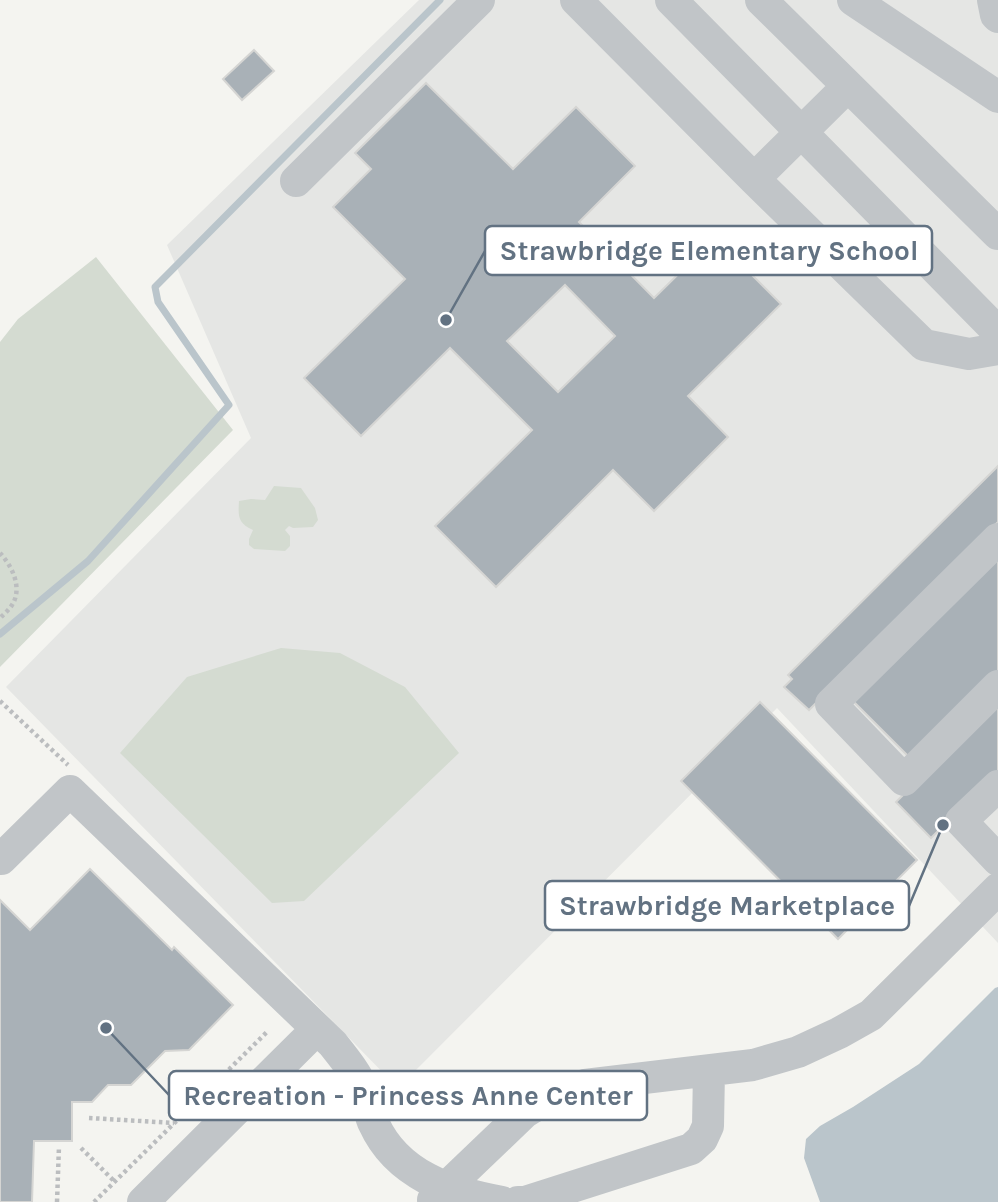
<svg xmlns="http://www.w3.org/2000/svg" width="998" height="1202" viewBox="0 0 998 1202" font-family="Karla,sans-serif">
<style>
.built{fill:#e5e6e4}
.green{fill:#d4dbd1}
.water{fill:#bac5cb}
.lines{fill:none;stroke-linecap:round;stroke-linejoin:round}
.stream{stroke:#bac5cb;stroke-width:7}
.building{fill:#a9b1b7;stroke:#d5d5d3;stroke-width:2;fill-rule:evenodd}
.path{stroke:#bbbdbf;stroke-width:4.5;stroke-dasharray:3.5 3.5;stroke-linecap:butt}
.minor{stroke:#c1c5c8;stroke-width:32}
.leader{fill:none;stroke:#627282;stroke-width:2.5}
.callout-dot{fill:#627282;stroke:#fff;stroke-width:2.5}
.callout{fill:#fff;stroke:#627282;stroke-width:2.5}
.callout-label{font-size:28px;text-anchor:middle;font-weight:bold;fill:#627282}
</style>
<rect width="100%" height="100%" fill="#f4f4f0"/>
<path class="built" d="M 419,0 L 998,0 L 998,943 L 777,708 L 398,1088 L 6,687 L 251,438 L 167,245 Z"/>
<path class="green" d="M 96,257 L 233,430 L 0,667 L 0,342 L 18,319 Z
M 274,486 L 301,488 L 315,508 L 318,520 L 313,527 L 293,528 L 289,526 L 285,530 L 290,536 L 290,546 L 285,551 L 254,549 L 249,545 L 249,539 L 253,530 C 238,523 238,517 239,501 L 251,499 L 265,500 Z
M 281,648 L 340,653 L 405,687 L 459,753 L 304,901 L 272,903 L 120,753 L 187,677 Z"/>
<path class="water" d="M 998,987 L 998,1202 L 820,1202 L 804,1158 L 806,1139 L 820,1126 L 853,1107 L 919,1064 L 995,988 Z"/>
<g class="lines">
<path class="stream" d="M 0,634 L 88,561 L 229,405 L 158,302 L 155,287 L 440,0"/>
</g>
<path class="building" d="M 254,50 L 274,71 L 242,100 L 223,79 Z
M 426,83 L 513,169 L 576,107 L 635,166 L 579,222 L 654,298 L 715,238 L 781,304 L 688,396 L 728,437 L 654,511 L 613,470 L 496,587 L 435,526 L 532,430 L 450,348 L 361,436 L 304,378 L 405,279 L 333,207 L 371,169 L 355,153 ZM 565,285 L 615,336 L 558,392 L 507,341 Z
M 998,466 L 998,522 L 809,710 L 784,687 L 792,679 L 788,675 Z
M 998,553 L 998,672 L 911,759 L 851,699 Z
M 998,701 L 998,771 L 931,838 L 896,802 Z
M 760,702 L 917,860 L 838,939 L 681,781 Z
M 90,869 L 172,950 L 174,947 L 233,1005 L 189,1050 L 165,1051 L 131,1085 L 108,1085 L 92,1102 L 72,1102 L 72,1141 L 34,1141 L 32,1202 L 0,1202 L 0,900 L 30,930 Z"/>
<g class="lines">
<path class="path" d="M 0,553 C 12,566 23,588 12,605 C 9,610 4,614 0,618
M 0,701 L 68,765
M 89,1118 L 174,1123
M 81,1148 L 115,1182
M 57,1202 L 59,1146
M 94,1202 L 268,1031"/>
<path class="minor" d="M 576,0 L 754,179 L 924,345 L 969,354 L 998,349
M 671,0 L 998,332
M 761,0 L 998,234
M 853,0 L 998,97
M 993,0 L 996,15 L 998,17
M 754,179 L 848,86
M 296,181 L 479,0
M 998,539 L 831,704 L 904,780 L 998,686
M 998,786 L 961,821 L 998,860
M 1,859 L 70,791 L 333,1044 C 345,1059 358,1075 365,1093 C 369,1103 369,1115 374,1124 C 397,1175 451,1193 502,1202
M 433,1200 L 525,1112 L 551,1096 L 585,1085 L 753,1065 L 798,1052 L 839,1033 L 871,1015 L 998,889
M 143,1202 L 317,1029
M 518,1202 L 525,1202 L 691,1149 L 702,1139 L 708,1126 L 709,1071"/>
</g>
<path class="leader" d="M446 320L485 251M943 825L909 906M106 1028L169 1095"/>
<g class="callout-dot">
<circle cx="446" cy="320" r="7"/>
<circle cx="943" cy="825" r="7"/>
<circle cx="106" cy="1028" r="7"/>
</g>
<g class="callout">
<rect x="485" y="226" width="447" height="49" rx="7"/>
<rect x="545" y="881" width="364" height="49" rx="7"/>
<rect x="169" y="1071" width="478" height="49" rx="7"/>
</g>
<g class="callout-label">
<text x="709" y="260">Strawbridge Elementary School</text>
<text x="727" y="915">Strawbridge Marketplace</text>
<text x="408" y="1105">Recreation - Princess Anne Center</text>
</g>
</svg>
